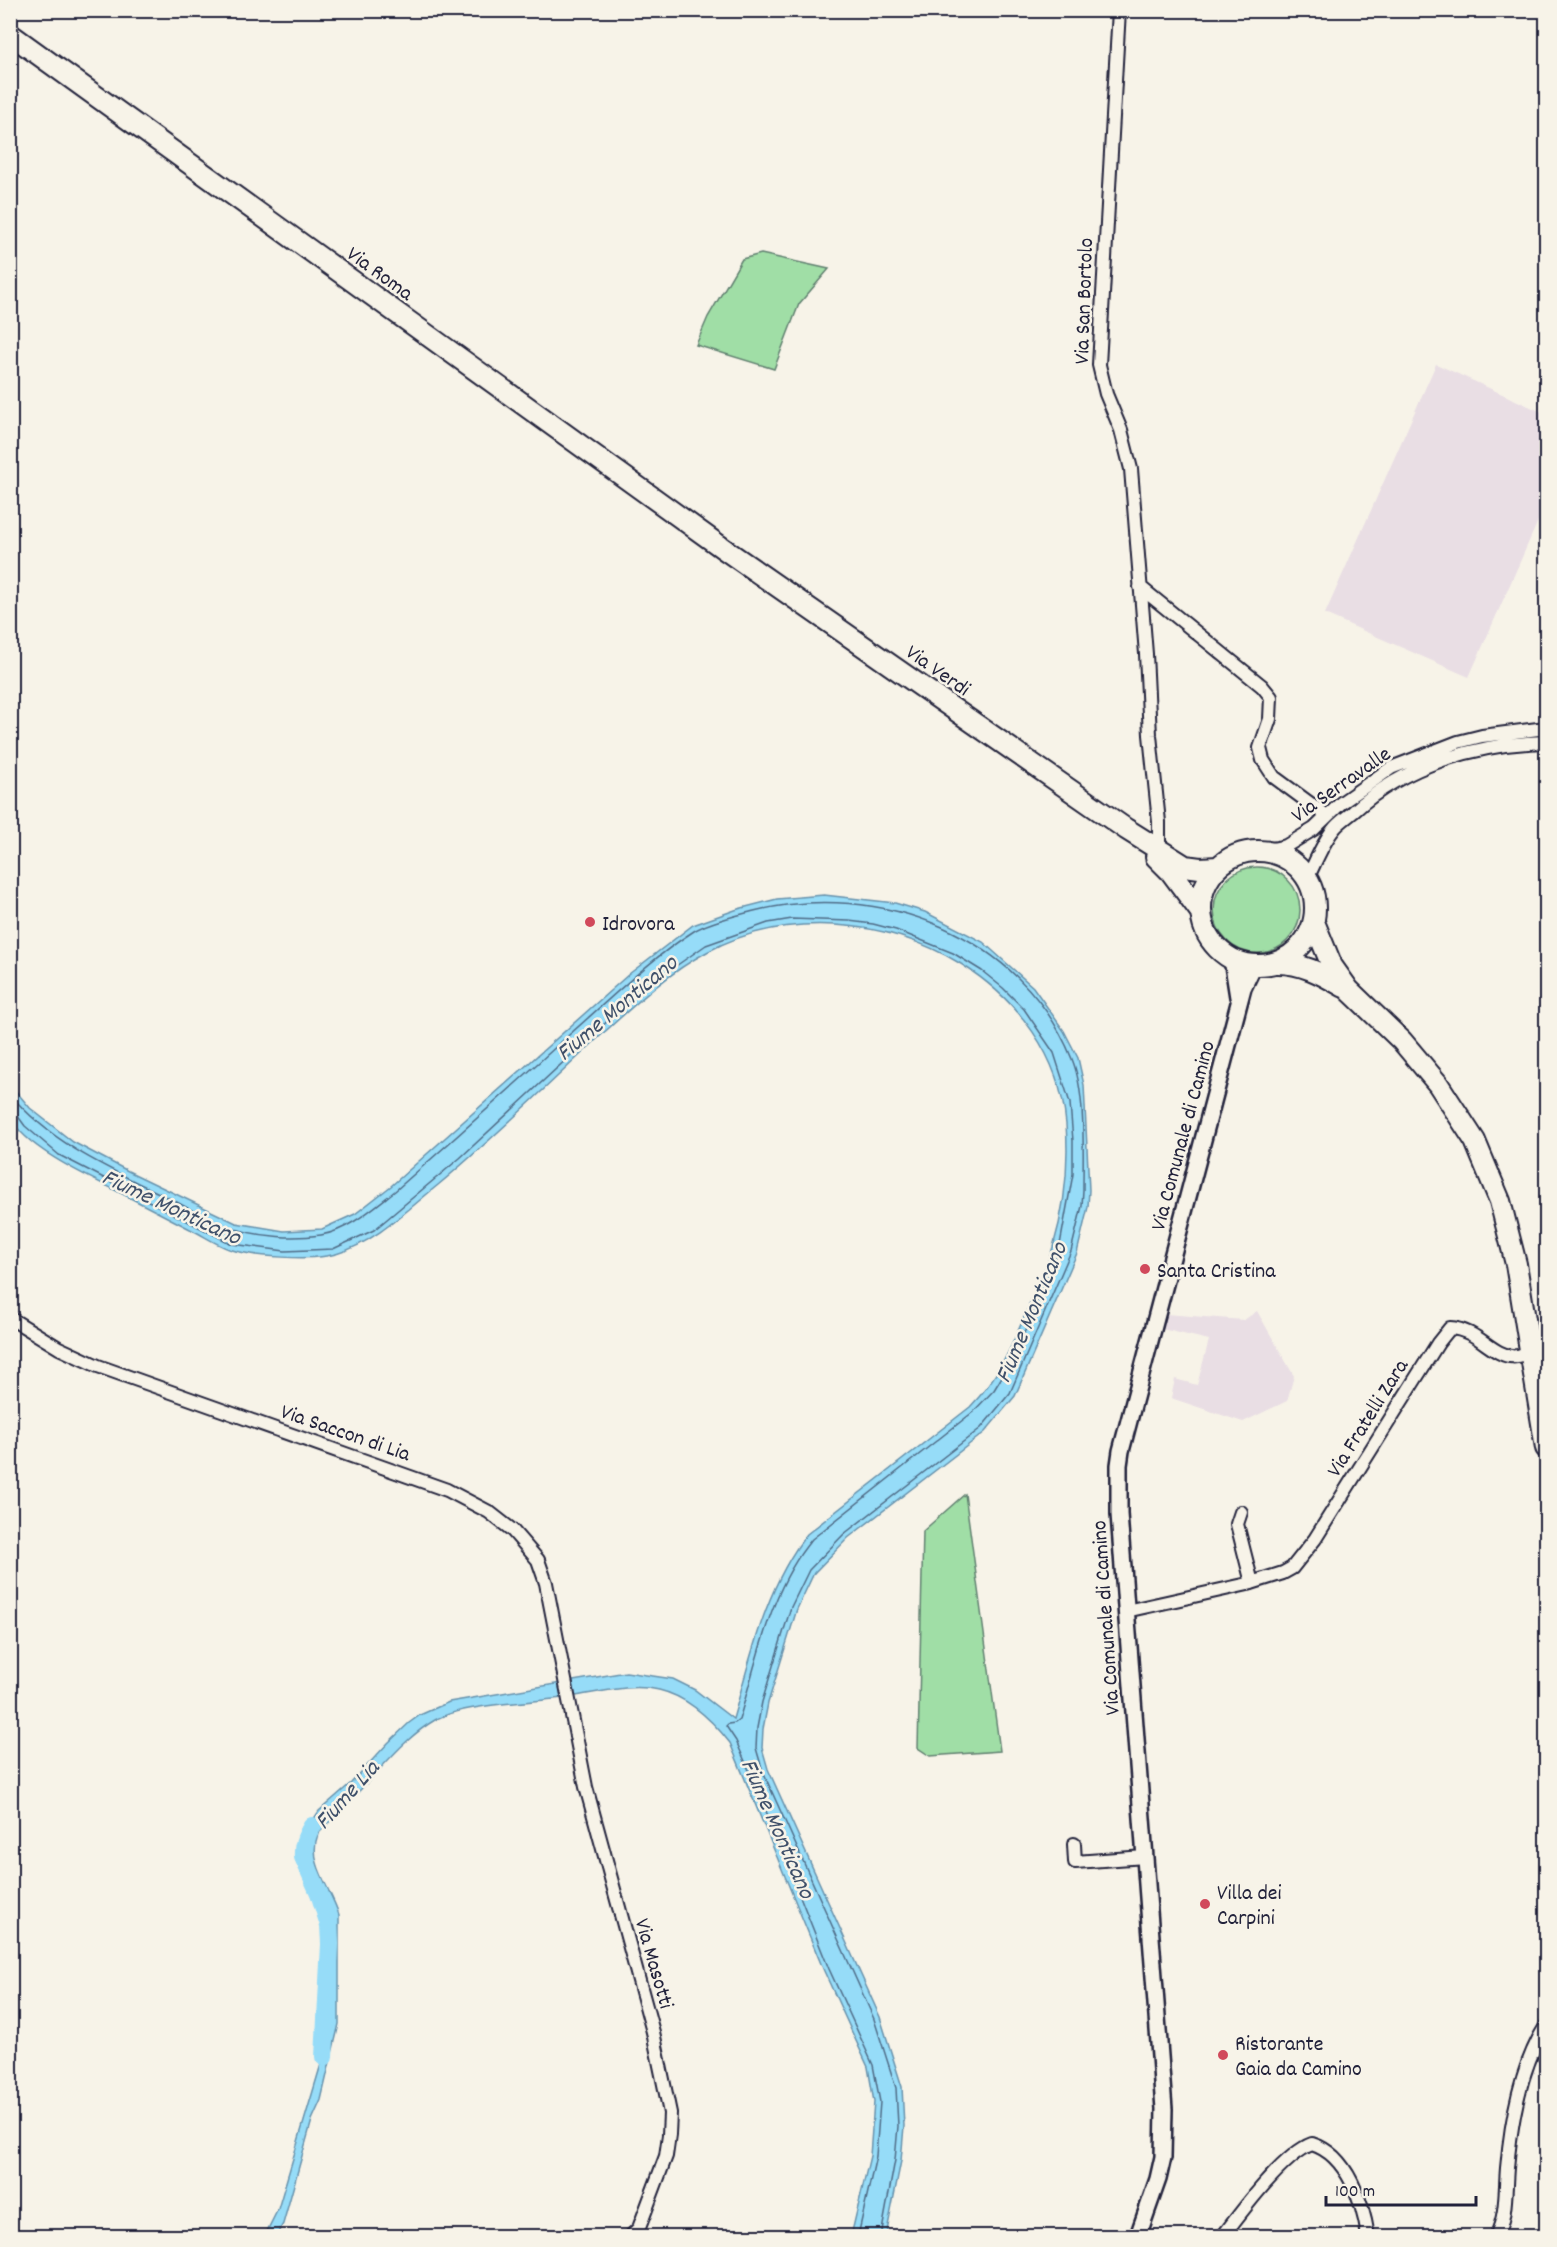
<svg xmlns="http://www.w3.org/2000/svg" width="1557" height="2247" viewBox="0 0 1557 2247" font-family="Dekko,sans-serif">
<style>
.built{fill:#e9dee4}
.green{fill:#a0dea6;stroke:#618070;stroke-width:1.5}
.water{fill:#96dcf8;stroke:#6892ac;stroke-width:1.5}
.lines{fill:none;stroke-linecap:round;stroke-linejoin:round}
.shore{stroke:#506c87;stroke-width:1.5}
.river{stroke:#96dcf8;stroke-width:18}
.minor-casing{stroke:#22223b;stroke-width:16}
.tertiary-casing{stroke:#22223b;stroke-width:20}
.primary-casing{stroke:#22223b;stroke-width:24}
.minor{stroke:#f7f3e8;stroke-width:12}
.tertiary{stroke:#f7f3e8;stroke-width:15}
.primary{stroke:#f7f3e8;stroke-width:20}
.poi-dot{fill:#d1495b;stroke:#f7f3e8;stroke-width:2}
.labels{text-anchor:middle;stroke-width:5;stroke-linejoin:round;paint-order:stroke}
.street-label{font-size:22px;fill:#22223b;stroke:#f7f3e8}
.poi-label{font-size:22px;fill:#22223b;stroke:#f7f3e8;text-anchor:start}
.water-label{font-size:24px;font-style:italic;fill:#3f506a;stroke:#f7f3e8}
</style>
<rect width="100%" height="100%" fill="#f7f3e8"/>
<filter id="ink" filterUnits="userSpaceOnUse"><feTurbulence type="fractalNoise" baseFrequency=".0167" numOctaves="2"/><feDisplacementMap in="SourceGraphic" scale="12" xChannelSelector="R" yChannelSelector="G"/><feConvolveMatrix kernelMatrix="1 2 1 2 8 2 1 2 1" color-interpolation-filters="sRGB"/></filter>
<g filter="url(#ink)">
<path class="built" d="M 1436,364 L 1546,414 L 1546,503 L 1469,677 L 1325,614 Z
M 1257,1311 L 1294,1376 L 1287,1401 L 1243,1422 L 1171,1398 L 1175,1379 L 1197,1385 L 1209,1340 L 1162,1329 L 1165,1314 L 1244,1320 Z"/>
<path class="green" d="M 761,254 L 829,269 L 799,304 L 774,369 L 696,345 L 708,317 L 742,259 Z
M1214 910a43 43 0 1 1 86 0a43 43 0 1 1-86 0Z
M 965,1494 L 1000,1751 L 930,1756 L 918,1748 L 923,1531 Z"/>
<path class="water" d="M 824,895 L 895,903 L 925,912 L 983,942 L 1033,987 L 1064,1031 L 1078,1058 L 1084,1085 L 1089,1190 L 1088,1207 L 1077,1253 L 1015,1396 L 985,1432 L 848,1538 L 814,1573 L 797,1609 L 768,1703 L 763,1729 L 762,1748 L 768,1769 L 880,2017 L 902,2087 L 904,2126 L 901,2161 L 886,2236 L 851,2236 L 870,2156 L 874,2102 L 868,2067 L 824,1971 L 730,1743 C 712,1720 689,1697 659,1690 C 629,1683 599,1693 569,1697 C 533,1703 464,1703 435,1720 C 411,1734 393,1755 374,1775 C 356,1795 337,1814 318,1834 C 307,1863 331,1888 339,1915 L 339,2024 L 321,2100 L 312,2120 L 283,2224 L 276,2236 L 263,2236 L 267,2231 L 278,2209 L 324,2054 L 328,2019 L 332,1943 L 327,1904 L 306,1858 L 302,1837 L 319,1811 L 351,1783 L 388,1743 L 409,1723 L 420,1715 L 449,1702 L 626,1672 L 673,1679 L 695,1690 L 733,1719 C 751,1656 766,1586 807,1534 L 970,1407 C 999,1377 1012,1346 1028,1308 C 1036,1288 1047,1268 1053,1247 C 1065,1207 1069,1165 1066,1124 C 1060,1055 1018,1000 961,964 C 886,918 785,910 707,952 C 666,974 631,1008 597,1039 C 545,1088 493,1139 438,1185 C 407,1210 376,1242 336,1254 C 313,1261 252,1257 229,1249 C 217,1245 204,1236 192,1230 C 165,1216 138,1202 111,1188 C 86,1176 21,1145 11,1117 C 8,1109 11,1094 10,1084 L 30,1108 L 73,1142 L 128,1171 L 236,1223 L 284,1231 L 322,1229 L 355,1214 L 391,1186 L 629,974 L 693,925 L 738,909 L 777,899 Z"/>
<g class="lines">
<path class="shore" d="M 10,1094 C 51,1144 112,1170 169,1198 C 189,1208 214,1224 235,1229 C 262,1237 294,1239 321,1235 C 348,1231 374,1207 395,1191 C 454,1139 512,1087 570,1034 C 610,999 649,960 694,931 C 711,921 736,916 754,911 C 879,880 1022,934 1072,1059 C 1086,1093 1083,1152 1083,1190 L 1082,1206 L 1071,1251 L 1010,1393 L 981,1428 L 844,1534 L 809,1570 L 791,1607 L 762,1702 L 757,1728 L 756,1748 L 763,1772 L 874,2019 L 896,2088 L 898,2126 L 895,2160 L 881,2236
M 10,1114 L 17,1115 L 25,1126 L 59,1155 L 232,1244 L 285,1251 L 333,1249 L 374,1230 L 460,1158 L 640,991 L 706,945 L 768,923 L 792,919 L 849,921 L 873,924 L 896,930 L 953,953 L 982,971 L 1003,988 L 1024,1009 L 1054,1053 L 1070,1103 L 1073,1141 L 1073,1174 L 1059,1250 L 1014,1357 L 994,1390 L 973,1412 L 812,1539 C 770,1589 758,1658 739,1720 L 735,1723 L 728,1724 L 726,1726 L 736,1741 L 756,1786 L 829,1969 L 873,2065 L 880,2102 L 876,2156 L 858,2236"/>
<path class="river" d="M 312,1826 C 306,1836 302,1845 303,1857 L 319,1893 L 329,1925 L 330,1944 L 324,2057"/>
<defs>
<path id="minor" d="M 1119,10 L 1099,365 L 1106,394 L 1121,430 L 1131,469 L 1146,654 L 1150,735 L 1159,822 L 1159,850
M 1140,587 L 1262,686 L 1271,697 L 1270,719 L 1260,748 L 1263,760 L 1274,777 L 1327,816
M 1264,851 L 1286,846 L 1314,829 L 1341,803 L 1391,768 L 1458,742 L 1482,736 L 1546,728
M 1307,879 C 1315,863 1322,844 1333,830 C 1338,823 1346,818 1353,812 C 1405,764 1477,744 1546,742
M 10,1318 L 59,1348 L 98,1366 L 447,1490 L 489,1512 L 512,1530 L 538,1560 L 546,1583 L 586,1787 L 653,2032 L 670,2113 L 669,2135 L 666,2156 L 639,2228 L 631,2236
M 1241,1512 L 1237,1524 L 1252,1583
M 1126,1611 L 1248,1584 L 1283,1573 L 1292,1568 L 1315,1539 L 1438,1343 L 1450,1328 C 1490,1330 1504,1386 1546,1335
M 1074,1844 L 1075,1862 L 1145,1857
M 1223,2236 C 1241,2212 1284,2154 1312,2144 C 1348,2155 1363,2204 1368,2236
M 1496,2236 C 1507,2216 1505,2191 1507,2168 C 1511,2122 1521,2065 1546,2026"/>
<path id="tertiary" d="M 1232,959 L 1238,997
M 1138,2236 L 1158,2179 L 1163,2157 L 1164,2109 L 1119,1514 L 1119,1465 L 1121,1451 L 1243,988 L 1254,965"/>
<path id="primary" d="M 10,34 L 724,549 L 1126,829 L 1185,866 L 1200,868 L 1218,867
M1201 908a57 57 0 1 1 114 0a57 57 0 1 1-114 0Z
M 1156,857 L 1171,872 L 1200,911
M 1314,922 L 1332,966 L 1349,990 L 1402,1041 L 1438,1084 L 1475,1141 L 1500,1201 L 1516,1264 L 1546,1448
M 1275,963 C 1301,962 1322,974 1344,987"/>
</defs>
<use href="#minor" class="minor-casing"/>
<use href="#tertiary" class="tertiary-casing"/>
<use href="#primary" class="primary-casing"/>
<use href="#minor" class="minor"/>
<use href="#tertiary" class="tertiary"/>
<use href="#primary" class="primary"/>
</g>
</g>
<g class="poi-dot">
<circle cx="590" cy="922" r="6"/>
<circle cx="1145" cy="1269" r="6"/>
<circle cx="1205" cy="1904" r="6"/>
<circle cx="1223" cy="2055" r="6"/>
</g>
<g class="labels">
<g class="street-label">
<text transform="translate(381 272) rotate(36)" y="8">Via Roma</text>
<text transform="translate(1082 301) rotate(-88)" y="8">Via San Bortolo</text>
<text transform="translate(939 669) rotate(35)" y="8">Via Verdi</text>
<text transform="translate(1340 783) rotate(-35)" y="8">Via Serravalle</text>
<text transform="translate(1181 1135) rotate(-75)" y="8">Via Comunale di Camino</text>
<text transform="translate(1366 1417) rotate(-58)" y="8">Via Fratelli Zara</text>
<text transform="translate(346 1431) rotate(19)" y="8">Via Saccon di Lia</text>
<text transform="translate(1104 1618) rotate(-94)" y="8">Via Comunale di Camino</text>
<text transform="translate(656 1963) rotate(74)" y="8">Via Masotti</text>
</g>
<g class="poi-label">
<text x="602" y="930">Idrovora</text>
<text x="1157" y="1277">Santa Cristina</text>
<text x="1217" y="1899">Villa dei<tspan x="1217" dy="25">Carpini</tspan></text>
<text x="1235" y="2050">Ristorante<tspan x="1235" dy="25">Gaia da Camino</tspan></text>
</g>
<g class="water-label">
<text transform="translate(616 1007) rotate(-40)" y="8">Fiume Monticano</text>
<text transform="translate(172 1206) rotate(25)" y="8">Fiume Monticano</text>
<text transform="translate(1030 1312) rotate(-67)" y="8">Fiume Monticano</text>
<text transform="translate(346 1794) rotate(-48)" y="8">Fiume Lia</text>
<text transform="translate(779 1828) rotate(66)" y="8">Fiume Monticano</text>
</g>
</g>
<rect width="1557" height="2247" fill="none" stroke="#f7f3e8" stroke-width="36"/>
<rect x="18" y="18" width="1521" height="2211" fill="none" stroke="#22223b" stroke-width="2" filter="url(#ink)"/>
<path d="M1326 2196v9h150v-9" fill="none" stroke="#22223b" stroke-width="3"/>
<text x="1335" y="2196" font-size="18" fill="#22223b" stroke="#f7f3e8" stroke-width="4.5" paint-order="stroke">100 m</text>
</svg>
